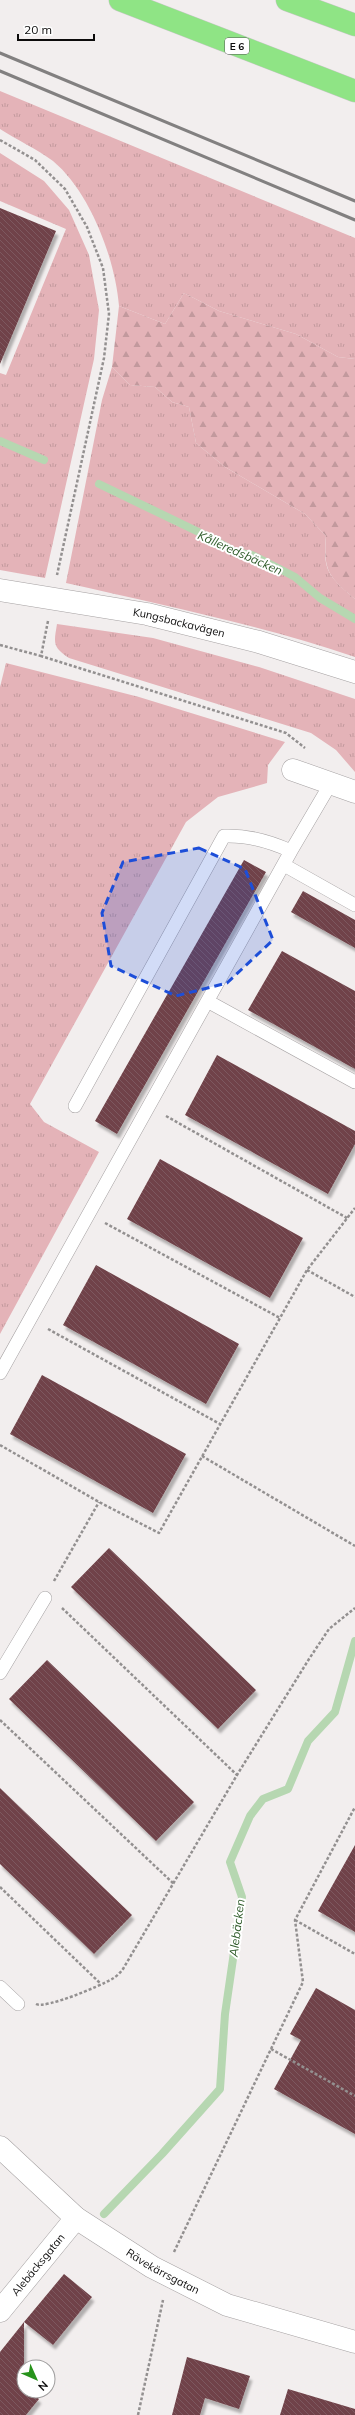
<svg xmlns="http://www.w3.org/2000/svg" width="355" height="2415" viewBox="0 0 355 2415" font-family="Mulish,sans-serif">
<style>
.grass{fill:url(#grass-tufts)}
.forest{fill:url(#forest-firs)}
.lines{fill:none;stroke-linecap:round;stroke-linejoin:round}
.stream{stroke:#b6d7b1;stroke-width:8}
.building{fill:url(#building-back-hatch);filter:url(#shadow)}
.lane-casing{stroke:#a5a1a2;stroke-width:14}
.street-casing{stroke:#a5a1a2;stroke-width:23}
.secondary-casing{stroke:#a5a1a2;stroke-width:23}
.highway-casing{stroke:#cac9c9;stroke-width:23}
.path{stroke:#939090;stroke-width:2.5;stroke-dasharray:3 2;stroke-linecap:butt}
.lane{stroke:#fff;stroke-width:13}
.street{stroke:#fff;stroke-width:22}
.secondary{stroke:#fff;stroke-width:22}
.highway{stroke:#8fe485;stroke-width:22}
.rail{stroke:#828080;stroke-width:3}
.marked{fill:#1d4ed8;fill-opacity:0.2;stroke:#1d4ed8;stroke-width:3;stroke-dasharray:8 5;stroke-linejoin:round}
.labels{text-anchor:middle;stroke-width:4;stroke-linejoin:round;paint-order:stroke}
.shield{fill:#fff;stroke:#555454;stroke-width:1}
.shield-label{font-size:10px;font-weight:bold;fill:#0c0b0b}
.street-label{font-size:11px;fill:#0c0b0b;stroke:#fff}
.water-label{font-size:12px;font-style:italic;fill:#2c5927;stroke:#fff}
</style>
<defs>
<pattern id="grass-tufts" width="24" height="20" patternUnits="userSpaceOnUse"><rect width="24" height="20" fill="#e4b3b8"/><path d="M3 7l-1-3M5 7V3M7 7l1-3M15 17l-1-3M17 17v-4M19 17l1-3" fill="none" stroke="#c2999d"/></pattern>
<pattern id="forest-firs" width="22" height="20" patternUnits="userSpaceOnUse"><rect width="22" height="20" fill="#e4b3b8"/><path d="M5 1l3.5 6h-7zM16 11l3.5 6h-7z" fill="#c2999d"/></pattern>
<pattern id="building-back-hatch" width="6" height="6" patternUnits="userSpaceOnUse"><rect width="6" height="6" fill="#6f4248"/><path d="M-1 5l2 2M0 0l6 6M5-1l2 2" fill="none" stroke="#7d595e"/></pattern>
<filter id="shadow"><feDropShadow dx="2.5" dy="4.5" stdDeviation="1" flood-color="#0004"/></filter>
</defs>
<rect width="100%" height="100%" fill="#f2eeee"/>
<path class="grass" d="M 0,91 L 355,238 L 355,359 L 338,357 L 296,334 L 219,311 L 184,293 L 165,324 L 119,306 C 115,258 90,192 53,161 C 37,149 17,140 0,129 Z
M 0,153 L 44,181 L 69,210 L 89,255 L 99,310 L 94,359 L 45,578 L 0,570 L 0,373 L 6,375 L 66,229 L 0,201 Z
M 112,367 L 130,385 L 155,387 L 172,402 L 189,407 L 196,443 L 225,467 L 305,514 L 326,536 C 322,572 330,577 355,599 L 355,657 C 260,625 163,605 66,583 L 102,400 Z
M 57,624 L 153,638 L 259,667 L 355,699 L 355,772 L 336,750 L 311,733 L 69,658 C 52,647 54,643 57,624 Z
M 6,663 L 139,697 L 285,742 L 268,765 L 267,783 L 218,797 L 186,822 L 30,1104 L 44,1122 L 99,1152 L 0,1334 L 0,687 Z"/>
<path class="forest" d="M 184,293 L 219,311 L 296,334 L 338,357 L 355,359 L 355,599 C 329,577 323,571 326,536 L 305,514 L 225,467 L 196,443 L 189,407 L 172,402 L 155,387 L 130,385 L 112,367 L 119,306 L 165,324 Z"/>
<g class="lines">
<path class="stream" d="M 0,441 L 44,460
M 99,484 L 211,538 L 235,552 L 252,555 L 276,567 L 295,577 L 320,598 L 355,619
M 104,2214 L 162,2154 L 220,2089 L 225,2014 L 242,1897 L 230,1862 L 250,1816 L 263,1799 L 288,1789 L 308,1741 L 335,1712 L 355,1641"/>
</g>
<path class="building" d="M 0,208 L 56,231 L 0,364 Z
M 244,860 L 266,872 L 117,1134 L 95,1121 Z
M 303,891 L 355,920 L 355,948 L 291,912 Z
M 282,951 L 355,991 L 355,1069 L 248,1010 Z
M 217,1055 L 355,1131 L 355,1144 L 328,1194 L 185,1115 Z
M 160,1159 L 303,1238 L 270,1298 L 127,1219 Z
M 96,1265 L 239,1344 L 206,1404 L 63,1325 Z
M 42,1375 L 186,1454 L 153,1513 L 10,1434 Z
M 109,1548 L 256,1690 L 218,1729 L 71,1587 Z
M 47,1660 L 194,1802 L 156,1841 L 9,1699 Z
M 0,1788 L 132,1915 L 94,1954 L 0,1864 Z
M 355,1845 L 355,1932 L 318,1911 Z
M 316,1988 L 355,2010 L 355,2134 L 274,2089 L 301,2040 L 290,2034 Z
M 64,2274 L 92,2297 L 53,2345 L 24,2322 Z
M 24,2322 L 24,2391 L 29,2391 L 39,2399 L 26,2415 L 0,2415 L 0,2352 Z
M 187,2357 L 250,2376 L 239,2409 L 205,2398 L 200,2415 L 172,2415 Z
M 288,2389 L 355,2409 L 355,2415 L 280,2415 Z"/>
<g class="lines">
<defs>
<path id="lane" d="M 284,865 L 355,905
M 209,1002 L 355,1082
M 75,1106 L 224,836 C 248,835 269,841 291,851
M 0,1373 L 291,851 L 331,783
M 0,1673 L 45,1598
M 0,1987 L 18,2004"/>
<g id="street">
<path d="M 293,770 L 355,792"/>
<path id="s1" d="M 0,2147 L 76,2218 L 152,2267 L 227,2305 L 355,2342"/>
<path id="s2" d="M 0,2311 L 76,2218"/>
</g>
<g id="secondary">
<path id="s3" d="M 0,590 L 147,614 L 259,642 L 355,672"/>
</g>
<path id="highway" d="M 120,0 L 355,91
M 287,0 L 355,25"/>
</defs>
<use href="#lane" class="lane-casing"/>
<use href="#street" class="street-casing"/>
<use href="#secondary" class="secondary-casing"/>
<use href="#highway" class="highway-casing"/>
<path class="path" d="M 0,140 L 35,160 L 65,189 L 87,227 L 103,268 L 109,314 L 104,358 L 57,575
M 48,621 L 41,656 L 286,733 L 305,748
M 0,645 L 41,656
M 166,1116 L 347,1218
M 105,1223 L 280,1318
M 307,1270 L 355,1297
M 48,1329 L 220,1424
M 0,1445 L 99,1502 L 159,1533 L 307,1270 L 355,1208
M 202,1456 L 355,1546
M 54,1581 L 99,1502
M 62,1608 L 237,1775
M 0,1720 L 174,1884
M 0,1887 L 101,1984
M 295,1920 L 355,1954
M 36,2004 C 46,2009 100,1986 112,1979 C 116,1977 120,1973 123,1969 L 237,1775 L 309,1659 L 329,1629 L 355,1608
M 271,2049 L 355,2096
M 174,2252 L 303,1982 L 295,1920 L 355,1807
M 138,2415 L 163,2300"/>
<use href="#lane" class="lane"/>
<use href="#street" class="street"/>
<use href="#secondary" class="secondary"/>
<use href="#highway" class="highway"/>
<path class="rail" d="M 0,53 L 355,201
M 0,71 L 355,220"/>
</g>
<path class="marked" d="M 199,848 L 245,869 L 273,940 L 227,983 L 176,996 L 111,966 L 102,913 L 123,862 Z"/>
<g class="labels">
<rect class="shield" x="225" y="38" width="24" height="16" rx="3"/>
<g class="shield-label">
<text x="237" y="50">E 6</text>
</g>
<g class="street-label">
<text dy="4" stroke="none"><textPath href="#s3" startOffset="182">Kungsbackavägen</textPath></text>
<text dy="4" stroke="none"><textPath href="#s2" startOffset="60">Alebäcksgatan</textPath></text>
<text dy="4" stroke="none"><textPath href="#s1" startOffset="206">Rävekärrsgatan</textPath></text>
</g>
<g class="water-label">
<text transform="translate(240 553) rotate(24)" y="4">Kålleredsbäcken</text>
<text transform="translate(237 1928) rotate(-83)" y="4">Alebäcken</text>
</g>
</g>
<g transform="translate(36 2379) rotate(135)"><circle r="19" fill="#ffffff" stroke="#9e9d9d"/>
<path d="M0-3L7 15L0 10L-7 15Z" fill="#27931b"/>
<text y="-6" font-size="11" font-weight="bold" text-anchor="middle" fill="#0c0b0b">N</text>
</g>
<path d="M18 34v6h76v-6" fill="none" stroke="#0c0b0b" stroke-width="2"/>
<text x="24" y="34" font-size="12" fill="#0c0b0b" stroke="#ffffff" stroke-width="3" paint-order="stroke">20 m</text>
</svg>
